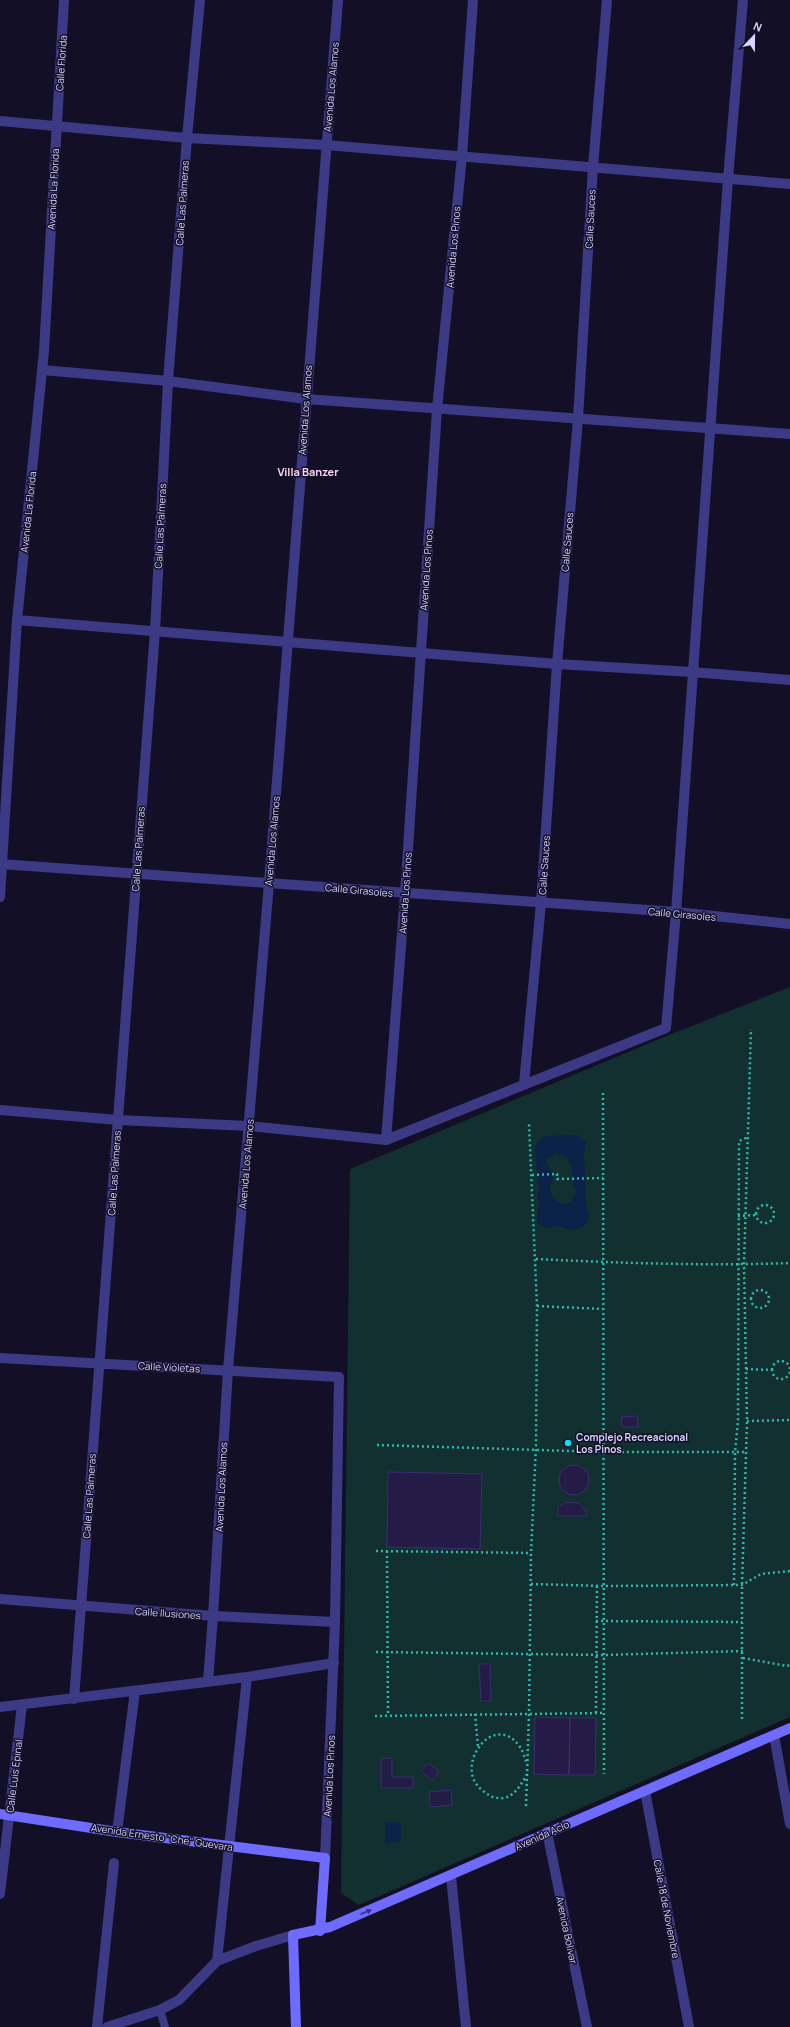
<svg xmlns="http://www.w3.org/2000/svg" width="790" height="2027" viewBox="0 0 790 2027" font-family="Manrope,sans-serif">
<style>
.green{fill:#12302f}
.water{fill:#0c2248;fill-rule:evenodd}
.building{fill:#241b47;stroke:#3b2d73}
.lines{fill:none;stroke-linecap:round;stroke-linejoin:round}
.path{stroke:#2fb8b0;stroke-width:2.5;stroke-dasharray:2 3;stroke-linecap:butt}
.service{stroke:#3d3a85;stroke-width:8}
.minor{stroke:#3d3a85;stroke-width:10}
.tertiary{stroke:#3d3a85;stroke-width:10}
.secondary{stroke:#6f6bff;stroke-width:10}
.oneway{fill:#38347d}
.poi-dot{fill:#00e5ff;stroke:#130f26;stroke-width:1.5}
.labels{text-anchor:middle;stroke-width:3;stroke-linejoin:round;paint-order:stroke}
.street-label{font-size:10px;fill:#d9d4ff;stroke:#130f26}
.poi-label{font-size:10px;font-weight:bold;fill:#d9d4ff;stroke:#130f26;text-anchor:start}
.neighbourhood-label{font-size:11px;font-weight:bold;fill:#ffd6f0;stroke:#130f26}
</style>
<rect width="100%" height="100%" fill="#130f26"/>
<path class="green" d="M 790,987 L 790,1717 L 359,1905 L 341,1893 L 350,1169 L 659,1039 Z"/>
<path class="water" d="M 578,1135 L 586,1141 L 584,1157 L 586,1206 L 589,1215 L 587,1223 L 582,1228 L 572,1230 L 558,1226 L 549,1229 L 537,1223 L 539,1203 L 537,1197 L 539,1188 L 535,1149 L 538,1141 L 544,1136 ZM 556,1153 C 579,1159 568,1174 576,1191 L 571,1202 L 566,1204 C 556,1203 550,1197 550,1187 C 550,1184 553,1180 553,1177 C 552,1170 546,1167 547,1159 Z
M 385,1822 L 401,1822 L 401,1842 L 385,1843 Z"/>
<path class="building" d="M 637,1416 L 638,1427 L 622,1427 L 621,1417 Z
M559 1480a15 15 0 1 1 30 0a15 15 0 1 1-30 0Z
M 388,1472 L 482,1474 L 480,1549 L 387,1547 Z
M 566,1502 L 579,1503 L 586,1511 L 586,1516 L 558,1516 L 558,1508 Z
M 479,1664 L 490,1664 L 491,1701 L 481,1701 Z
M 535,1717 L 570,1718 L 569,1775 L 534,1774 Z
M 570,1718 L 596,1718 L 595,1775 L 569,1775 Z
M 381,1758 L 392,1758 L 392,1777 L 413,1777 L 413,1788 L 381,1788 Z
M 428,1763 L 439,1772 L 432,1780 L 421,1771 Z
M 451,1790 L 452,1805 L 430,1807 L 429,1792 Z"/>
<g class="lines">
<path class="path" d="M 603,1093 L 604,1774
M 532,1175 L 557,1174 L 557,1179 L 603,1178
M756 1214a9 9 0 1 1 18 0a9 9 0 1 1-18 0Z
M 738,1216 L 756,1215
M 536,1259 C 620,1263 705,1266 790,1263
M751 1299a9 9 0 1 1 18 0a9 9 0 1 1-18 0Z
M 537,1306 L 603,1309
M772 1370a9 9 0 1 1 18 0a9 9 0 1 1-18 0Z
M 746,1369 L 772,1370
M 747,1421 L 790,1420
M 377,1445 L 604,1452 L 746,1452
M 376,1551 L 531,1553
M 387,1551 L 388,1715
M 531,1584 L 604,1586 L 742,1585 L 761,1574 L 790,1571
M 734,1585 L 735,1452 L 738,1421 L 739,1141 L 748,1137
M 596,1621 L 742,1622
M 376,1652 L 604,1655 L 743,1651
M 743,1658 L 787,1666 L 790,1665
M 596,1713 L 597,1586
M 475,1714 L 478,1747
M 375,1716 L 604,1713
M 742,1719 L 742,1585 L 747,1421 L 744,1265 L 751,1029
M 527,1774 C 521,1785 513,1800 498,1798 C 492,1798 487,1794 482,1790 C 452,1767 494,1709 520,1747 C 523,1752 525,1758 527,1764
M 526,1806 L 529,1714 L 531,1553 L 536,1446 L 537,1306 L 529,1124"/>
<path class="service" d="M 160,2010 L 165,2027"/>
<path class="minor" d="M 0,121 L 187,138 L 326,145 L 790,184
M 42,370 L 168,381 L 306,399
M 17,620 L 557,664 L 692,672 L 790,680
M 0,864 L 676,912 L 790,924
M 0,897 L 17,620 L 44,351 L 64,0
M 524,1084 L 541,903 L 557,664 L 578,419 L 593,167 L 607,0
M 0,1110 L 118,1120 L 249,1126 L 386,1140 L 666,1028 L 676,912 L 728,179 L 743,0
M 386,1140 L 405,894 L 437,409 L 462,156 L 473,0
M 0,1358 L 339,1377 L 335,1622
M 0,1599 L 213,1616 L 208,1682
M 74,1699 L 155,631 L 168,381 L 187,138 L 200,0
M 0,1707 L 247,1677 L 334,1663
M 774,1735 L 790,1824
M 645,1791 L 689,2027
M 117,1832 L 135,1691
M 547,1832 L 587,2027
M 451,1876 L 466,2027
M 0,1894 L 22,1705
M 217,1961 L 247,1677
M 97,2027 L 114,1863
M 107,2027 L 160,2010 L 179,2000 L 217,1961 L 256,1946 L 293,1935"/>
<path class="tertiary" d="M 306,399 L 790,434
M 325,1858 L 335,1622 L 213,1616 L 228,1370 L 269,883 L 338,0"/>
<path class="secondary" d="M 0,1814 L 117,1832 L 325,1858 L 320,1931
M 296,2027 L 293,1935 L 330,1927 L 790,1728"/>
</g>
<defs><path id="oneway-solid" d="M-6-.8H1V-3.2L6.5 0L1 3.2V.8H-6Z"/></defs>
<use class="oneway" href="#oneway-solid" transform="translate(366 1912) rotate(-23)"/>
<circle class="poi-dot" cx="568" cy="1443" r="4"/>
<g class="labels">
<g class="street-label">
<text transform="translate(61 63) rotate(-86)" y="4">Calle Florida</text>
<text transform="translate(331 87) rotate(-85)" y="4">Avenida Los Alamos</text>
<text transform="translate(53 189) rotate(-87)" y="4">Avenida La Florida</text>
<text transform="translate(182 203) rotate(-86)" y="4">Calle Las Palmeras</text>
<text transform="translate(590 219) rotate(-87)" y="4">Calle Sauces</text>
<text transform="translate(453 247) rotate(-85)" y="4">Avenida Los Pinos</text>
<text transform="translate(305 410) rotate(-86)" y="4">Avenida Los Alamos</text>
<text transform="translate(28 512) rotate(-84)" y="4">Avenida La Florida</text>
<text transform="translate(160 526) rotate(-87)" y="4">Calle Las Palmeras</text>
<text transform="translate(567 542) rotate(-85)" y="4">Calle Sauces</text>
<text transform="translate(426 570) rotate(-86)" y="4">Avenida Los Pinos</text>
<text transform="translate(272 841) rotate(-85)" y="4">Avenida Los Alamos</text>
<text transform="translate(138 849) rotate(-86)" y="4">Calle Las Palmeras</text>
<text transform="translate(544 865) rotate(-86)" y="4">Calle Sauces</text>
<text transform="translate(359 890) rotate(5)" y="4">Calle Girasoles</text>
<text transform="translate(405 893) rotate(-86)" y="4">Avenida Los Pinos</text>
<text transform="translate(682 914) rotate(5)" y="4">Calle Girasoles</text>
<text transform="translate(246 1164) rotate(-85)" y="4">Avenida Los Alamos</text>
<text transform="translate(114 1173) rotate(-86)" y="4">Calle Las Palmeras</text>
<text transform="translate(169 1367) rotate(3)" y="4">Calle Violetas</text>
<text transform="translate(221 1487) rotate(-87)" y="4">Avenida Los Alamos</text>
<text transform="translate(89 1496) rotate(-86)" y="4">Calle Las Palmeras</text>
<text transform="translate(168 1613) rotate(4)" y="4">Calle Ilusiones</text>
<text transform="translate(14 1776) rotate(-83)" y="4">Calle Luis Epinal</text>
<text transform="translate(329 1776) rotate(-87)" y="4">Avenida Los Pinos</text>
<text transform="translate(542 1835) rotate(-24)" y="4">Avenida Aclo</text>
<text transform="translate(162 1837) rotate(8)" y="4">Avenida Ernesto "Che" Guevara</text>
<text transform="translate(667 1909) rotate(79)" y="4">Calle 18 de Noviembre</text>
<text transform="translate(567 1930) rotate(78)" y="4">Avenida Bolivar</text>
</g>
<g class="poi-label">
<text x="576" y="1441">Complejo Recreacional<tspan x="576" dy="12">Los Pinos</tspan></text>
</g>
<g class="neighbourhood-label">
<text x="308" y="476">Villa Banzer</text>
</g>
</g>
<g transform="translate(754 36) rotate(22)" stroke="#130f26" stroke-width="3" paint-order="stroke">
<path d="M0-3L7 15L0 10L-7 15Z" fill="#d9d4ff"/>
<text y="-6" font-size="11" font-weight="bold" text-anchor="middle" fill="#d9d4ff">N</text>
</g>
</svg>
